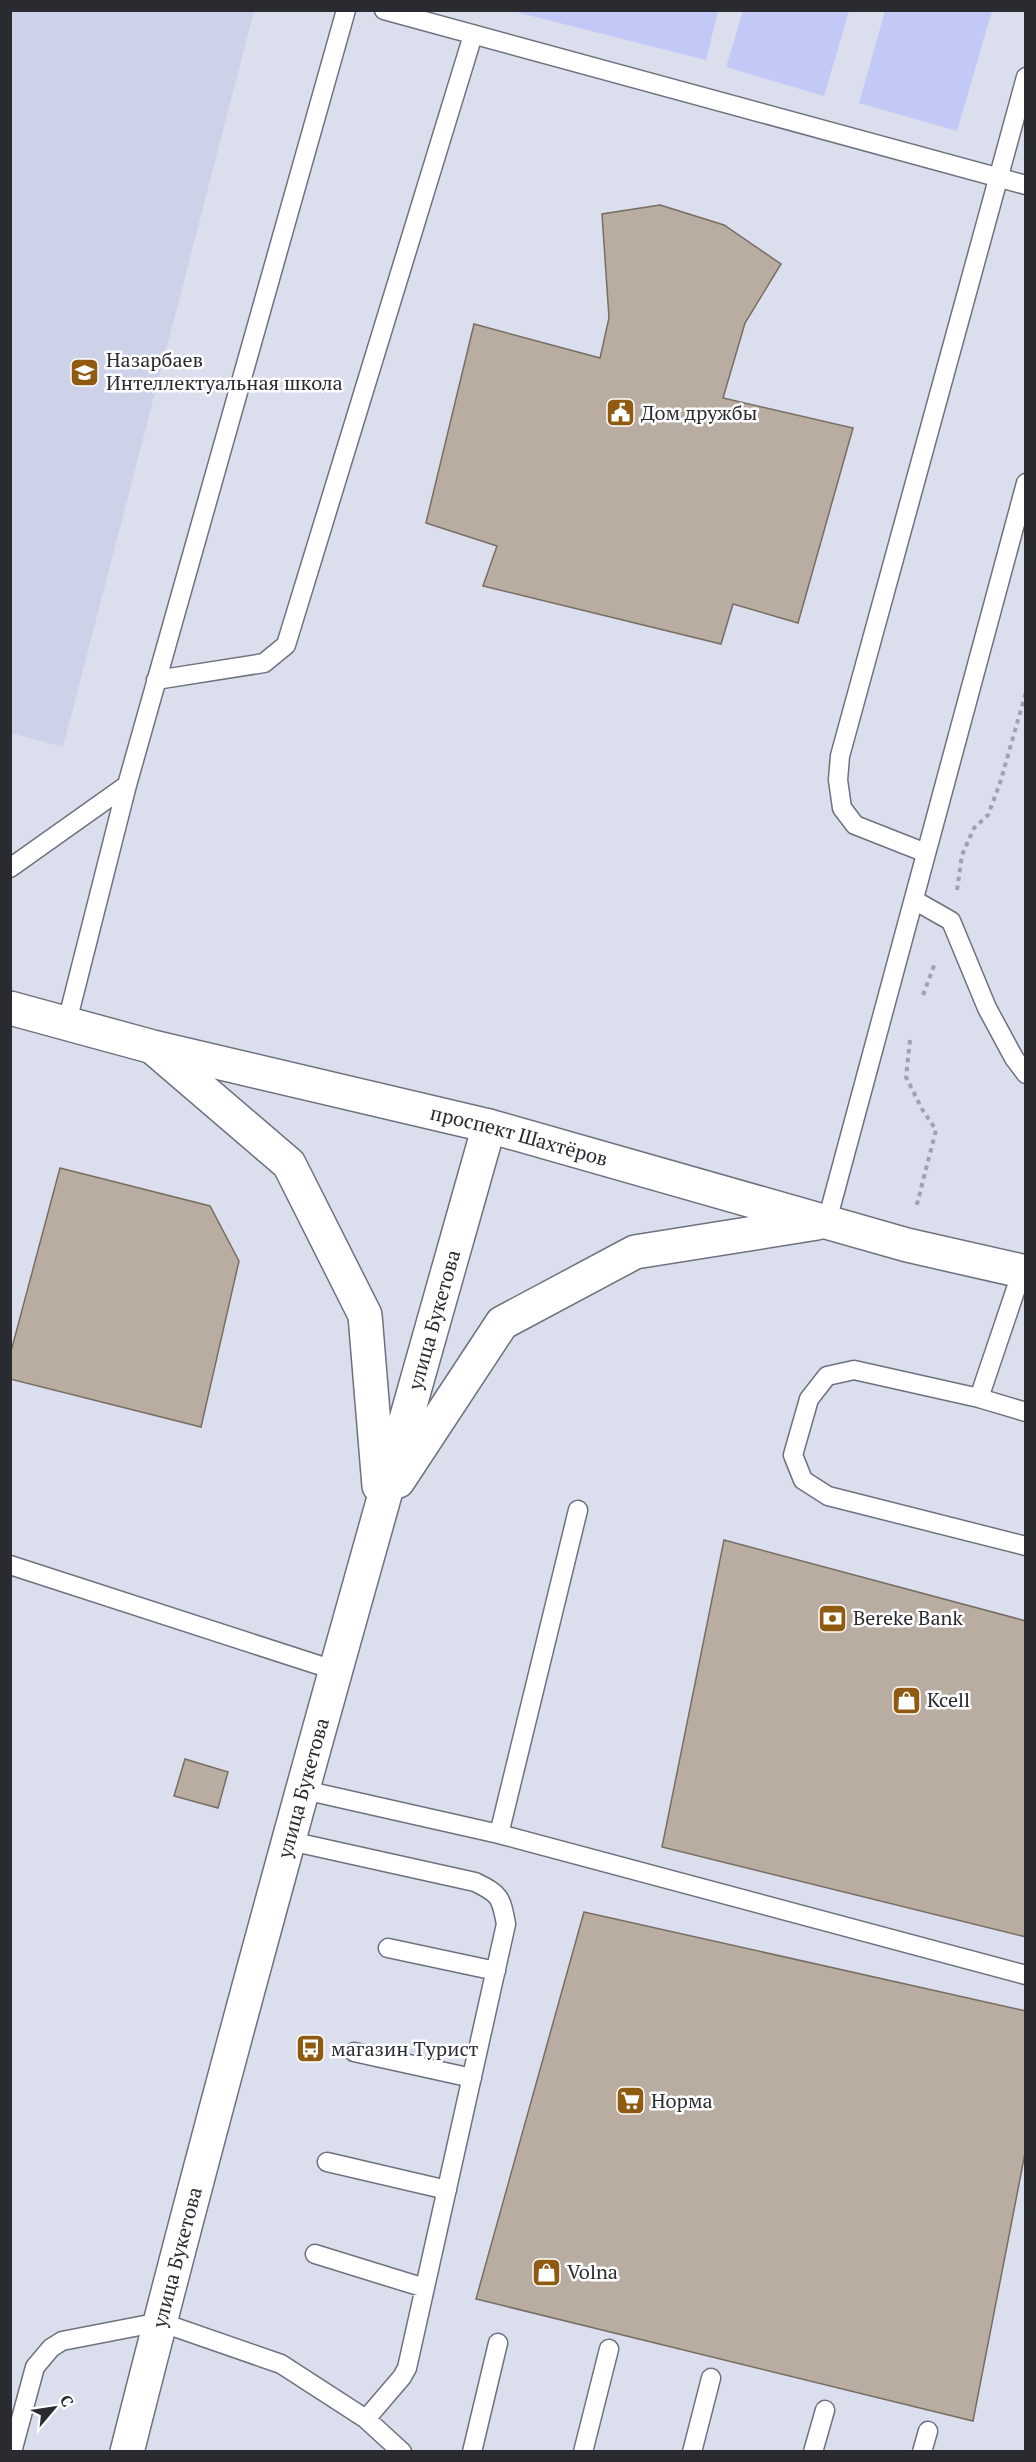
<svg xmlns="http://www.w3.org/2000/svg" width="1036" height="2462" viewBox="0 0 1036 2462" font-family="'PT Serif',serif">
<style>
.built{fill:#ced2e9}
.green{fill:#c2c9f6}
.building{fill:#b9ada1;stroke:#786d62;stroke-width:1.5}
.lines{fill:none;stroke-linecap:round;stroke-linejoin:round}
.service-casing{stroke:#6e717e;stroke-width:21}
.tertiary-casing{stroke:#6e717e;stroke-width:36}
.path{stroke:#a0a2ae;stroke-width:4;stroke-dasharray:4.5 4.5;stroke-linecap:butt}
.service{stroke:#fff;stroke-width:18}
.tertiary{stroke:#fff;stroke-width:33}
.labels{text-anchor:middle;stroke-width:5;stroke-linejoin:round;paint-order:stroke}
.poi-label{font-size:20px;fill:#2a2b31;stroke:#fff;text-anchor:start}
.street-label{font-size:20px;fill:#2a2b31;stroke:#fff}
</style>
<rect width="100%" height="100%" fill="#dbdeed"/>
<path class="built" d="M 10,11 L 254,11 L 63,747 L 11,733 Z"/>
<path class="green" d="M 512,11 L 718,11 L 706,60 Z
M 743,11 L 849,11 L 824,96 L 726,67 Z
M 885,11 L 992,11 L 957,131 L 859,103 Z"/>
<path class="building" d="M 660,205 L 724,225 L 781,264 L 745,323 L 723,398 L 853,428 L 798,623 L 733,604 L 721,644 L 483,586 L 497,546 L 426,523 L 474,324 L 600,358 L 609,318 L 602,214 Z
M 60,1168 L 210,1206 L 239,1261 L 201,1427 L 10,1379 L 10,1355 Z
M 724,1540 L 1026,1621 L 1026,1937 L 662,1847 Z
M 185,1759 L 228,1772 L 218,1808 L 174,1796 Z
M 584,1912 L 1026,2011 L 1026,2148 L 973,2421 L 476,2299 Z"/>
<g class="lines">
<defs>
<path id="service" d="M 384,10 L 1026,185
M 156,680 L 264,663 L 286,645 L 473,35
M 926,853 L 855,825 L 842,808 L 838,780 L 840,756 L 1026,77
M 10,868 L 127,785
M 914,900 L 951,921 L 987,1008 L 1014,1058 L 1026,1074
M 67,1022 L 127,785 L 346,10
M 827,1221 L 1026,483
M 979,1398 L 1022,1271
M 1026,1412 L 979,1398 L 854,1370 L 827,1376 L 809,1399 L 793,1455 L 803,1480 L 828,1496 L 1026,1546
M 10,1565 L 337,1671
M 304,1790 L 499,1834 L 1026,1975
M 499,1834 L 578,1510
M 290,1841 L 475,1882 C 500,1894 501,1897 506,1924 L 407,2368 L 402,2377 L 366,2419
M 388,1948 L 496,1971
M 354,2052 L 472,2078
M 327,2162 L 447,2190
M 315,2254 L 425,2288
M 12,2452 L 35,2367 L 51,2348 L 62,2341 L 160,2322 L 281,2364 L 366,2419 L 402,2452
M 472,2452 L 498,2343
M 583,2452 L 609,2349
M 692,2452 L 711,2378
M 813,2452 L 825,2410
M 922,2452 L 928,2431"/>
<g id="tertiary">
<path id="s1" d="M 10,1008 L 153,1047 L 489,1126 L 907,1245 L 1026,1272"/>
<path d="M 156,1050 L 289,1164 L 365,1315 L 379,1486"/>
<path d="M 398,1481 L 502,1323 L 635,1252 L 817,1223"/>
<path id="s2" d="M 127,2452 C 239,2008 364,1567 489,1126"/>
</g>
</defs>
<use href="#service" class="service-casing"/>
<use href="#tertiary" class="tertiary-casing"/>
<path class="path" d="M 957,890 L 962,855 L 974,828 L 988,815 L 1000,783 L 1026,692
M 923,995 L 935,963
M 910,1040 L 906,1077 L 922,1109 L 936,1130 L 916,1208"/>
<use href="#service" class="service"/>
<use href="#tertiary" class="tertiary"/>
</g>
<defs>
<symbol id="school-square" viewBox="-11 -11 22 22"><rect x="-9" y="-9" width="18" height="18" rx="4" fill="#915a11" stroke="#fff"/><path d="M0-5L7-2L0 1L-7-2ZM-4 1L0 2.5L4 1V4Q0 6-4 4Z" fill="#fff"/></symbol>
<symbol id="civic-square" viewBox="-11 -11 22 22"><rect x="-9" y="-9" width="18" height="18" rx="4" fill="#915a11" stroke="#fff"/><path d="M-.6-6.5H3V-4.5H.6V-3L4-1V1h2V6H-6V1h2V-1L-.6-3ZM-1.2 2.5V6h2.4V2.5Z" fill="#fff"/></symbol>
<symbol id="bank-square" viewBox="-11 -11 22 22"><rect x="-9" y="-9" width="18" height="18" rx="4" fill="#915a11" stroke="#fff"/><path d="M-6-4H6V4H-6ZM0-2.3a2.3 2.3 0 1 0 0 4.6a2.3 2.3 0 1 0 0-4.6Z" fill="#fff"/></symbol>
<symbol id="shop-square" viewBox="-11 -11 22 22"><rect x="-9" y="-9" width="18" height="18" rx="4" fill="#915a11" stroke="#fff"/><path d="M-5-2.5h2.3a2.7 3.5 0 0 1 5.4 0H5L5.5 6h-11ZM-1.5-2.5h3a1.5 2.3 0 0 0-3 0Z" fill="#fff"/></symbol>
<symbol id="bus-square" viewBox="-11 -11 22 22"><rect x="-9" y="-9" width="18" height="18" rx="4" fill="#915a11" stroke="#fff"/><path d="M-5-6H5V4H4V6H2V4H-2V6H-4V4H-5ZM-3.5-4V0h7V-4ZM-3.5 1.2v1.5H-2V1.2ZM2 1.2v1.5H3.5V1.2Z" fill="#fff"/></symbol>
<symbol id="supermarket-square" viewBox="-11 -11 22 22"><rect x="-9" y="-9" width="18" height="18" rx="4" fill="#915a11" stroke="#fff"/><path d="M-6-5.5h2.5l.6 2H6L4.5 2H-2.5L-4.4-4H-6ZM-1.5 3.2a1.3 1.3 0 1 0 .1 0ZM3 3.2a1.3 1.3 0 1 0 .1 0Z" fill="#fff"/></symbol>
</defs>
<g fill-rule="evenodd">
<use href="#school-square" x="68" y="356" width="33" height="33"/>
<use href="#civic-square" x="604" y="396" width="33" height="33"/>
<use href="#bank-square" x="816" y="1602" width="33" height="33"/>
<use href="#shop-square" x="890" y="1684" width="33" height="33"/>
<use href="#bus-square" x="294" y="2032" width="33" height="33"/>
<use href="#supermarket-square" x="614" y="2084" width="33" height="33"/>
<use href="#shop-square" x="530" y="2256" width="33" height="33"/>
</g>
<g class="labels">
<g class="poi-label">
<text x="106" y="367">Назарбаев<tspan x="106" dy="23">Интеллектуальная школа</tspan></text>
<text x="641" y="420">Дом дружбы</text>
<text x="853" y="1625">Bereke Bank</text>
<text x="927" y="1707">Kcell</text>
<text x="331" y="2056">магазин Турист</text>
<text x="651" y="2108">Норма</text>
<text x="567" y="2279">Volna</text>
</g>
<g class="street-label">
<text dy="7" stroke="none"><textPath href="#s1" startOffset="525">проспект Шахтёров</textPath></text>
<text dy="7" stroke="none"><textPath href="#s2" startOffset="1173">улица Букетова</textPath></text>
<text dy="7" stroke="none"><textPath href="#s2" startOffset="687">улица Букетова</textPath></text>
<text dy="7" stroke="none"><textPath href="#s2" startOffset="201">улица Букетова</textPath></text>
</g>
</g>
<rect width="1036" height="2462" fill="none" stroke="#2a2b31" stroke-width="24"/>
<g transform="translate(54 2408) rotate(61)" stroke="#ffffff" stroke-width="4.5" paint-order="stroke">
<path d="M0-4.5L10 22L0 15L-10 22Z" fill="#2a2b31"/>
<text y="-9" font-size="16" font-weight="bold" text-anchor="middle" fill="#2a2b31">С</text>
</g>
</svg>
